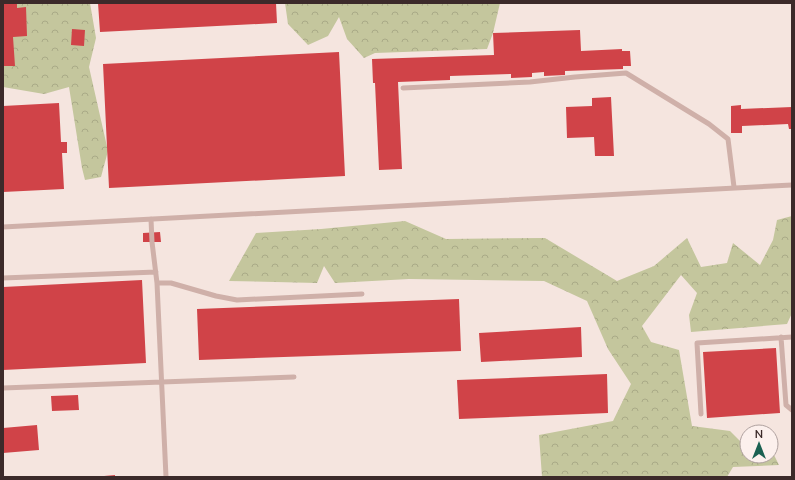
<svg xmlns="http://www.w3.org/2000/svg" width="795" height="480" viewBox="0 0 795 480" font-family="Mulish,sans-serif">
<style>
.forest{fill:url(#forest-crowns)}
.building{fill:#d04348}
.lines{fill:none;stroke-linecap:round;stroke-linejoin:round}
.lane{stroke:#cfb0a9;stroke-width:5}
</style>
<defs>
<pattern id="forest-crowns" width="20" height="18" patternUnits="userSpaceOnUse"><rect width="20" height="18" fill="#c4c69d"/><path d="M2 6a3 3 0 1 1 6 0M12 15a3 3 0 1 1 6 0" fill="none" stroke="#a9aa87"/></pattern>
</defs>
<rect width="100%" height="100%" fill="#f5e5df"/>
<path class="forest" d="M 3,3 L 90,3 L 96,38 L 89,67 L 108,151 L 101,177 L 85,180 L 82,168 L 69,87 L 44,94 L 3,87 Z
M 285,3 L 500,3 L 493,33 L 487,49 L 375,53 L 364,58 L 347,39 L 339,17 L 328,36 L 308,45 L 288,24 Z
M 792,216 L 792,313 L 787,324 L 691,332 L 689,315 L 697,293 L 681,275 L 642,326 L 651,342 L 679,350 L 692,426 L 730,431 L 747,448 L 747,456 L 771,456 L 771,455 L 774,455 L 779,465 L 733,467 L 727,477 L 542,477 L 539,435 L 613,421 L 631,384 L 608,349 L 587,301 L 544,281 L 409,279 L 335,283 L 324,266 L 317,283 L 229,281 L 256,233 L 321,229 L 405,221 L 446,239 L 545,238 L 617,281 L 654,266 L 687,238 L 701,267 L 727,263 L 733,243 L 760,265 L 773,240 L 777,220 Z"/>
<path class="building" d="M 3,3 L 17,3 L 17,8 L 26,7 L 27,36 L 13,37 L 15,66 L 3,66 Z
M 98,3 L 276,3 L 277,23 L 100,32 Z
M 72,29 L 85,30 L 84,46 L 71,45 Z
M 580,30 L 581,51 L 622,49 L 622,51 L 630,51 L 631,66 L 623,66 L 623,69 L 565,71 L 565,75 L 544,76 L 544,72 L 532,73 L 532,77 L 511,78 L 511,74 L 450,76 L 450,80 L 398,82 L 402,169 L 379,170 L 375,83 L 373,83 L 372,59 L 494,55 L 493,33 Z
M 339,52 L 345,176 L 109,188 L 103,64 Z
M 611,97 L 614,156 L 595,156 L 594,137 L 567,138 L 566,107 L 592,106 L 592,98 Z
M 59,103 L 61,142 L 67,142 L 67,153 L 62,153 L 64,189 L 3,192 L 3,106 Z
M 741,105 L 741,109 L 792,107 L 792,129 L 789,129 L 788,124 L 742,126 L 742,133 L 731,133 L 731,106 Z
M 160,232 L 161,242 L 143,242 L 143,233 Z
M 142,280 L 146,363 L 3,370 L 3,287 Z
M 459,299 L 461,351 L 199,360 L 197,309 Z
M 581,327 L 582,357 L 481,362 L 479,333 Z
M 776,348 L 780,413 L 707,418 L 703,352 Z
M 607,374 L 608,413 L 459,419 L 457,380 Z
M 78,395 L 79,410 L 52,411 L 51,396 Z
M 37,425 L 39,450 L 3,453 L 3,428 Z
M 115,475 L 115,477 L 104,477 L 104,476 Z"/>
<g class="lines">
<path class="lane" d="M 403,88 L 530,82 L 575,77 L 626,73 L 709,124 L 728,139 L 734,187
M 151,219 L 152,242 L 157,283 L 166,477
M 3,227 L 792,185
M 3,278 L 156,272
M 157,283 L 171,283 L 216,296 L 237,300 L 362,294
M 781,337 L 786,405 L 792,410
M 3,388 L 162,382 L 294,377
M 701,414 L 697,343 L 792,337"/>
</g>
<rect width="795" height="480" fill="none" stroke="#3c2a2a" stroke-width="8"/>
<g transform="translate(759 444)"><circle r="19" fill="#fcf0ed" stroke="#afa19f"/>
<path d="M0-3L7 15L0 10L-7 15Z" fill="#1b6152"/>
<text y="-6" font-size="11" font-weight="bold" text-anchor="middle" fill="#3c2a2a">N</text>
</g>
</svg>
